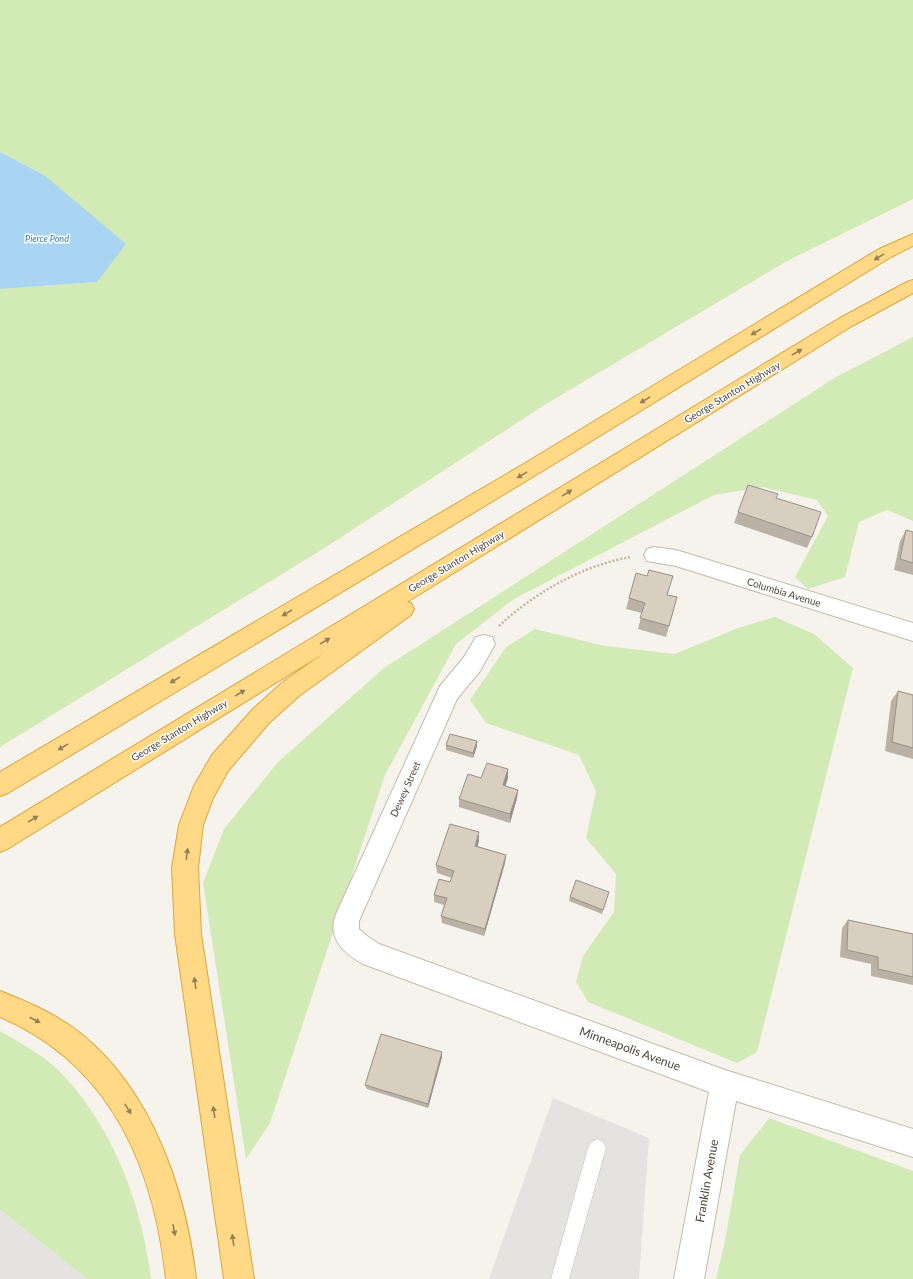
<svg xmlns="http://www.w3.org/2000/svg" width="913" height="1279" viewBox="0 0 913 1279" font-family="Lato,sans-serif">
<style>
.green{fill:#d2eab5}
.parking{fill:#e5e3e0}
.water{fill:#a9d4f2}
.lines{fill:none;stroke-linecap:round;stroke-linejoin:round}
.service-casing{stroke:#c2bbae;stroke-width:1}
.minor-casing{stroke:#c2bbae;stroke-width:2}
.trunk-casing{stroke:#e0a43c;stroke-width:2}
.path{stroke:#c4b79f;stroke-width:2.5;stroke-dasharray:2 2;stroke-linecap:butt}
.service{fill:#fff;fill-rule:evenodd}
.minor{fill:#fff;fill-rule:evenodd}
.trunk{fill:#ffd985;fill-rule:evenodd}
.wall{fill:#bab2a6}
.shaded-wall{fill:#979187}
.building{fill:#d8cfc1;stroke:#979187}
.oneway{fill:#938057}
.labels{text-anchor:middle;stroke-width:3;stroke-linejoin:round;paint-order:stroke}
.far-water-label{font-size:9px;font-style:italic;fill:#2e7ab2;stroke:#fff}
.street-label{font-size:10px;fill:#4b4439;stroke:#fff}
.near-street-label{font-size:12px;fill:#4b4439;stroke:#fff}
</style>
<rect width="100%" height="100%" fill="#f6f3ec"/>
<path class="green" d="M 0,0 L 913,0 L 913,199 L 787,261 L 546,404 L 326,547 L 0,747 L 0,289 L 97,282 L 44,175 L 0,152 Z
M 913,337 L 913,521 L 887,510 L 859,522 L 845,577 L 808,589 L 795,577 L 828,516 L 817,500 L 763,487 L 714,495 L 514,599 L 456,644 L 385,775 L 270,1123 L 246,1159 L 203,883 L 224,829 L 278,762 L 384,668 L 836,377 Z
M 775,617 L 814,634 L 853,668 L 757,1052 L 737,1063 L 588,1002 L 576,982 L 583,956 L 614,912 L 616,874 L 586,838 L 596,791 L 579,755 L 486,723 L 470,700 L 506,647 L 535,629 L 605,646 L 675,654 L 738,628 Z
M 0,1031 C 22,1044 47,1057 64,1076 C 115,1131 142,1206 151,1279 L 87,1279 L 0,1210 Z
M 769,1118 L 913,1171 L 913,1279 L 716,1279 L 725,1241 L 740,1155 Z"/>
<path class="parking" d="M 553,1098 L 649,1138 L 639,1279 L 489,1279 Z
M 0,1210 L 87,1279 L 0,1279 Z"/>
<path class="water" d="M 0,152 L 44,175 L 126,244 L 97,282 L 0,289 Z"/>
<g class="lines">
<defs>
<path id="service" d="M 597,1139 L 603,1142 L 606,1148 L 569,1279 L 551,1279 L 588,1148 L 591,1142 Z"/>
<path id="minor" d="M 654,547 L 676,550 L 913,623 L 913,641 L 676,566 L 647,561 L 644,555 L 647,549 Z
M 484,635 L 492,637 L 495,644 L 480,671 L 457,699 L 359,921 L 359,929 L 367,936 L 379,944 L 725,1070 L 913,1129 L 913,1157 L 736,1101 L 704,1279 L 674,1279 L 709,1092 L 363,964 C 342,952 326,937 337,912 L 440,686 L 464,657 L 476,637 Z"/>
<path id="trunk" d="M 913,234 L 913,246 L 891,257 L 536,475 L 8,793 L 0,796 L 0,772 L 522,465 L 879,249 Z
M 913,280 L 913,293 L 852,326 L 407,602 L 411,603 L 414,609 L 411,615 L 299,696 L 269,723 L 228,771 L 213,798 L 203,825 L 198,868 L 201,934 L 254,1279 L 224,1279 L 175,934 L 172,868 L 179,825 L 194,786 L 212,755 L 253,709 L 283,682 L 324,653 L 9,848 L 0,852 L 0,827 L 840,318 L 907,282 Z
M 0,991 C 28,1002 56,1014 80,1033 C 152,1090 186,1191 196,1279 L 166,1279 C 154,1166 110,1064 0,1017 Z"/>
</defs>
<use href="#service" class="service-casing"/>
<use href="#minor" class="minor-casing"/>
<use href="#trunk" class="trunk-casing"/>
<path class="path" d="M 499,626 C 534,593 583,565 631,557"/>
<use href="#service" class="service"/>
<use href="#minor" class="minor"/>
<use href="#trunk" class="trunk"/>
</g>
<path class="wall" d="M 777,498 L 812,537 L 807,548 L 734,523 L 738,512 Z
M 906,530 L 913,532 L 913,575 L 894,570 L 900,541 Z
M 668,595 L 677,597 L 666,637 L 638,629 L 642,613 L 626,609 L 629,598 Z
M 898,691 L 913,695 L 913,759 L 885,751 L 891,701 Z
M 446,745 L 477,746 L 473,758 L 446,750 Z
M 508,769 L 508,778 L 505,786 L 518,790 L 517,798 L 510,823 L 459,807 L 459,799 L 481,778 Z
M 479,841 L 477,846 L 506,855 L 505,863 L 484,936 L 442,923 L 441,916 L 444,905 L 434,902 L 434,895 L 450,882 L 452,878 L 437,873 L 436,865 Z
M 609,892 L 602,914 L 569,901 L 570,897 Z
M 848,920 L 913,934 L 913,985 L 871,976 L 871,964 L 840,957 L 842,928 Z
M 442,1057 L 428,1108 L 367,1089 L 365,1085 Z"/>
<path class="shaded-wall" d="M 477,741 L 477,746 L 473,758 L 473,753 Z
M 508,769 L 508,778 L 503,794 L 503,785 Z
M 518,790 L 517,798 L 510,823 L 510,814 Z
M 479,832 L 479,841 L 475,854 L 475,846 Z
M 506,855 L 505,863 L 484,936 L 485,929 Z
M 442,1052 L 442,1057 L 428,1108 L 428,1104 Z"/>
<path class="building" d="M 748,485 L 778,494 L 776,498 L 821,512 L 812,537 L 738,512 Z
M 906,530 L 913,532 L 913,563 L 900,559 Z
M 649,570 L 673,576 L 667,595 L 677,597 L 669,626 L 640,618 L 645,603 L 629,598 L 636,573 L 647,576 Z
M 898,691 L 913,695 L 913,748 L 892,742 Z
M 450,734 L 477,741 L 473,753 L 446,745 Z
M 487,763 L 508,769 L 503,785 L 518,790 L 510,814 L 459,799 L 468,774 L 481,778 Z
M 450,824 L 479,832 L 475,846 L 506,855 L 485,929 L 441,916 L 447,898 L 434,895 L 439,879 L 450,882 L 454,871 L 436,865 Z
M 576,880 L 609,892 L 603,910 L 570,897 Z
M 848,920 L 913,934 L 913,977 L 878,969 L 878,957 L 847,950 Z
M 381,1034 L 442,1052 L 428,1104 L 365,1085 Z"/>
<defs><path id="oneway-solid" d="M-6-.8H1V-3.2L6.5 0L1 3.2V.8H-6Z"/></defs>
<g class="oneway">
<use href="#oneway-solid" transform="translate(879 257) rotate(149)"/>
<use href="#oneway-solid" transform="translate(756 332) rotate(149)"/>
<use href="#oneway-solid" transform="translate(797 352) rotate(-31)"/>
<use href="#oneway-solid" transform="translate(645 400) rotate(149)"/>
<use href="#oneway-solid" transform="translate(522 475) rotate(149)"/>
<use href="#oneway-solid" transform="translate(567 493) rotate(-32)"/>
<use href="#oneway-solid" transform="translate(287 613) rotate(149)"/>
<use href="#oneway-solid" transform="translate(325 641) rotate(-31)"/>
<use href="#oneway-solid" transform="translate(175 680) rotate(149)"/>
<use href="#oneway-solid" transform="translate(240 693) rotate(-31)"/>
<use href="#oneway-solid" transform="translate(63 747) rotate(149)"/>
<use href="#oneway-solid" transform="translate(33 819) rotate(-31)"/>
<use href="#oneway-solid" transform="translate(187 854) rotate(-82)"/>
<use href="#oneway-solid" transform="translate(195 983) rotate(-98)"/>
<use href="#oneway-solid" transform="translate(35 1020) rotate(28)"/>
<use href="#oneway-solid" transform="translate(128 1109) rotate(58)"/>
<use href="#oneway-solid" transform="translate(214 1112) rotate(-98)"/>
<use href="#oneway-solid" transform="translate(174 1230) rotate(79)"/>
<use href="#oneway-solid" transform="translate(233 1240) rotate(-98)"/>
</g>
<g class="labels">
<g class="far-water-label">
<text x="47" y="242">Pierce Pond</text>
</g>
<g class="street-label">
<text transform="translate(732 392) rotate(-31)" y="4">George Stanton Highway</text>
<text transform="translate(456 561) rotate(-31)" y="4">George Stanton Highway</text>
<text transform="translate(784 592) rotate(17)" y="4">Columbia Avenue</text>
<text transform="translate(179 730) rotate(-31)" y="4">George Stanton Highway</text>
<text transform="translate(405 789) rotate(-66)" y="4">Dewey Street</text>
</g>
<g class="near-street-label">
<text transform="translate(630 1049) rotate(20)" y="4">Minneapolis Avenue</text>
<text transform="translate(707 1181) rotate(-80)" y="4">Franklin Avenue</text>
</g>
</g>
</svg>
